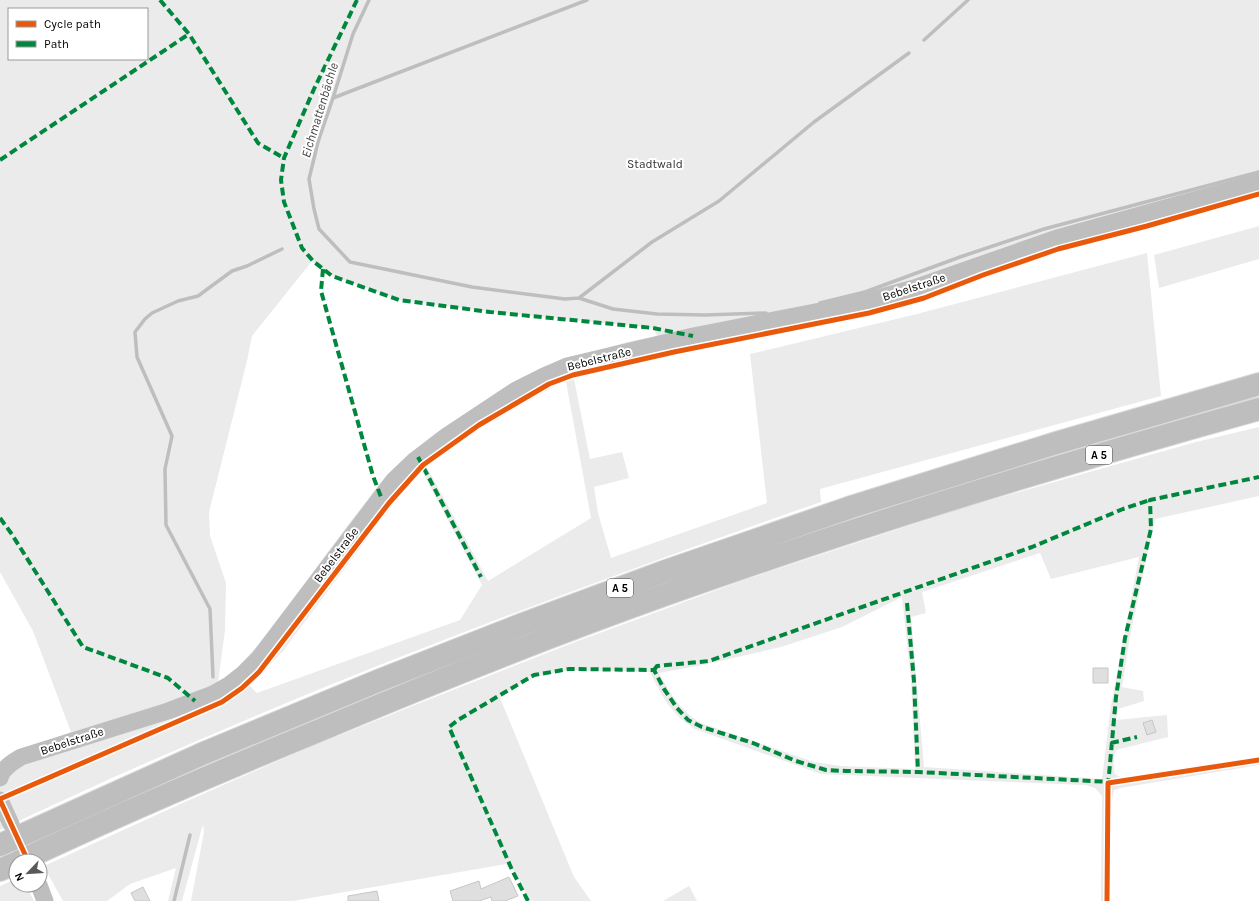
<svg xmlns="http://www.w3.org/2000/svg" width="1259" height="901" viewBox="0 0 1259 901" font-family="Karla,sans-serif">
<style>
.green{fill:#ebebeb;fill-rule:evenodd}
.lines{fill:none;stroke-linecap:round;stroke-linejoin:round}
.stream{stroke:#bebebe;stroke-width:3.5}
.building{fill:#dfdfdf;stroke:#c6c6c6}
.highway-casing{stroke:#dbdbdb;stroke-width:24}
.minor{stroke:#bebebe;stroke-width:17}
.highway{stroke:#bebebe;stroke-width:22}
.quiet{stroke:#00873e;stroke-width:4;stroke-dasharray:8 4;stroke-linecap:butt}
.cycleway-casing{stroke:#fff;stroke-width:8}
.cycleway{stroke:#e8590c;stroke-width:5}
.labels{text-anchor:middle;stroke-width:4;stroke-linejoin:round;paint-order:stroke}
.shield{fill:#fff;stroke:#4c4c4c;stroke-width:1}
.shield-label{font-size:11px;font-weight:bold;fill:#000}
.park-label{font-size:12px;fill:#323232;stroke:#fff}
.street-label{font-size:12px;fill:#000;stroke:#fff}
.water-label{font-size:13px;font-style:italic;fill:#434343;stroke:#fff}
</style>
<rect width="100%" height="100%" fill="#fff"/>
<path class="green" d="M 0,0 L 1259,0 L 1259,197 L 1150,229 L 1059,252 L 984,278 L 935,298 L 870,315 L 781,334 L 678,354 L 582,376 L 574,379 L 590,459 L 622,452 L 629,478 L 594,487 L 598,513 L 611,558 L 767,503 L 750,354 L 917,314 L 1147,253 L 1161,396 L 820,489 L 821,502 C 543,599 266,703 0,830 L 0,765 L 9,756 L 71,732 L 33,631 L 0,572 ZM 9,9 L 147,9 L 147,59 L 9,59 ZM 312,261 L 332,276 L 399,300 L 490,312 L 653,328 L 657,336 L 627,342 L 545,366 L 517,380 L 437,432 L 404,459 L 382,481 L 347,526 L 263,640 L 238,667 L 218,683 L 225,630 L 226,583 L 210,536 L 209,512 L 247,361 L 252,336 ZM 566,382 L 591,518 L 488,581 L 427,467 L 479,428 L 559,384 ZM 422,471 L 482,585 L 460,620 L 257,693 L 249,685 L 283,651 L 390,508 Z
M 1259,226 L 1259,259 L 1159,288 L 1154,255 Z
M 1259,427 L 1259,496 L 1155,519 L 1130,636 L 1122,687 L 1143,691 L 1144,701 L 1118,709 L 1116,720 L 1167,715 L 1168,737 L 1116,750 C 1113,758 1113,766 1115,774 L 1122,778 L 1259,757 L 1259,765 L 1120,788 L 1114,790 L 1111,806 L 1111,901 L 1101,901 L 1102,796 L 1095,788 L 1085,785 L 821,774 L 695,729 C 672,715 662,697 650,672 L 571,670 L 535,677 L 513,688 L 500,698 L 574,877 L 591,901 L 532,901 L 529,899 L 512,867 L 508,867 L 506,864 L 293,901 L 191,901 L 204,832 L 203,824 L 182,901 L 168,901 L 176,868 L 130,884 L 107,901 L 63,901 L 44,867 L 44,866 L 187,801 L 305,749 L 425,701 L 575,642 L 744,580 L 966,507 L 1196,442 ZM 1040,553 L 1051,579 L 1139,557 L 1111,705 L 1102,779 L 924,767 L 911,617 L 926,613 L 922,592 ZM 902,597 L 911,680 L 915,769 L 841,766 L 814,762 L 701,723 C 681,712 670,693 659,673 L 707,664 L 781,647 L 842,627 Z
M 16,879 L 16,885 L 26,885 L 34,901 L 0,901 L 0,886 Z
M 689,886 L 697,901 L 663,901 Z"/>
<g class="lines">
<path class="stream" d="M 369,0 L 353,34 L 333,98 L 318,142 L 309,179 L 314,209 L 319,229 L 350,262 L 472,287 L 565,299 L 579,298 L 652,242 L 719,201 L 814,122 L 909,53
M 924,40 L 968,0
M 333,98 L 587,0
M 579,298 L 613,309 L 657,314 L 705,315 L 766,313
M 820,303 L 865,292 L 960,257 L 1044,229 L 1259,172
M 213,677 L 210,609 L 166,525 L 165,469 L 172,436 L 137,357 L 135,332 L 145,319 L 152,313 L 178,301 L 198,296 L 232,271 L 247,266 L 282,249
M 174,901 L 190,835"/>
</g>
<path class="building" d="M 1093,668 L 1108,668 L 1108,683 L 1093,683 Z
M 1152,720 L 1156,732 L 1147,735 L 1143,723 Z
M 509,877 L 518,896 L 505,901 L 492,901 L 491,897 L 479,901 L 453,901 L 450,891 L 479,881 L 481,889 Z
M 143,887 L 150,901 L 135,901 L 131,893 Z
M 377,891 L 379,901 L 348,901 L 348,896 Z"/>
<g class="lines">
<defs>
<path id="highway" d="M 0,845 L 204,753 L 380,680 L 523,624 L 663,572 L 851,507 L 1056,443 L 1259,384
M 20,861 C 118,815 218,772 318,731 C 434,682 552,635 670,593 C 864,524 1061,464 1259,409
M 0,870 L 16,863"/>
</defs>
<use href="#highway" class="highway-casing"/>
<path class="minor" d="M 0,778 C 2,768 13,762 21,757 L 168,711 L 213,694 L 229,685 L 243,674 L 259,658 L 381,497 L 393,481 L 415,460 L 448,435 L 516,390 L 544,376 L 567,366 L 693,336 L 856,304 L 914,288 L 1057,238 L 1259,182
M 0,800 L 11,824
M 39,885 L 45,901"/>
<use href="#highway" class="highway"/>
<path class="quiet" d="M 160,0 L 189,34 L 258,143 L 284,158
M 357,0 L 314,89 L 284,158 L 281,180 L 284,202 L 302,248 L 313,261 L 332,276 L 399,300 L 490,312 L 653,328 L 693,336
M 0,160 L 189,34
M 323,269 L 321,291 L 373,476 L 381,497
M 418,457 L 481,577
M 0,518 L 11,533 L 83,647 L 168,678 L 195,701
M 907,603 L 914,681 L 918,772
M 654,670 L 657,666 L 709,661 L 1032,547 L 1123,509 L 1150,500
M 1111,743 L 1137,737
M 1108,786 L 1116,697 L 1125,638 L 1151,529 L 1150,500 L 1259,477
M 528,901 L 513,872 L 449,727 L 458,720 L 534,675 L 569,669 L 654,670 L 664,689 L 677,708 L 688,720 L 702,727 L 753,743 L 796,761 L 826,770 L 846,771 L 918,772 L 1111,782"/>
<defs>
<path id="cycleway" d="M 0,799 L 222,702 L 242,688 L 259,672 L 389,503 L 423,465 L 479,425 L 549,384 L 573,375 L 674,352 L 869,313 L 924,298 L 983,275 L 1058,249 L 1147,226 L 1259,194
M 0,800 L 28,861
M 1107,901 L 1108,783 L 1259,760"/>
</defs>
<use href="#cycleway" class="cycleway-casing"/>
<use href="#cycleway" class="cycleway"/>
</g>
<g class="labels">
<g class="shield">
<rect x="1086" y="446" width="26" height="18" rx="3"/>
<rect x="607" y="579" width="26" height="18" rx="3"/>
</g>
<g class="shield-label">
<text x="1099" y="459">A 5</text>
<text x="620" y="592">A 5</text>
</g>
<g class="park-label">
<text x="655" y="168">Stadtwald</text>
</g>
<g class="street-label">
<text transform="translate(914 287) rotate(-18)" y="4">Bebelstraße</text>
<text transform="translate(599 359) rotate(-14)" y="4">Bebelstraße</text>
<text transform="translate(336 555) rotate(-53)" y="4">Bebelstraße</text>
<text transform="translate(72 741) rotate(-18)" y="4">Bebelstraße</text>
</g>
<g class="water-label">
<text transform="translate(319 110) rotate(-73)" y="5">Eichmattenbächle</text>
</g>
</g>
<rect x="8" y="8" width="140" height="52" fill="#ffffff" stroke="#999999"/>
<rect x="16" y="21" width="20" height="6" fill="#e8590c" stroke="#999999"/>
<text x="44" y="28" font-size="12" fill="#000000">Cycle path</text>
<rect x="16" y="41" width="20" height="6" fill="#00873e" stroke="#999999"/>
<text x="44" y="48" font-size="12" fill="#000000">Path</text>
<g transform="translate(28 873) rotate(245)"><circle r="19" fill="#ffffff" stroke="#999999"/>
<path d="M0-3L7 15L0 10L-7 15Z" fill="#595959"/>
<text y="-6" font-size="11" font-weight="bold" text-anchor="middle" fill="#000000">N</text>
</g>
</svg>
